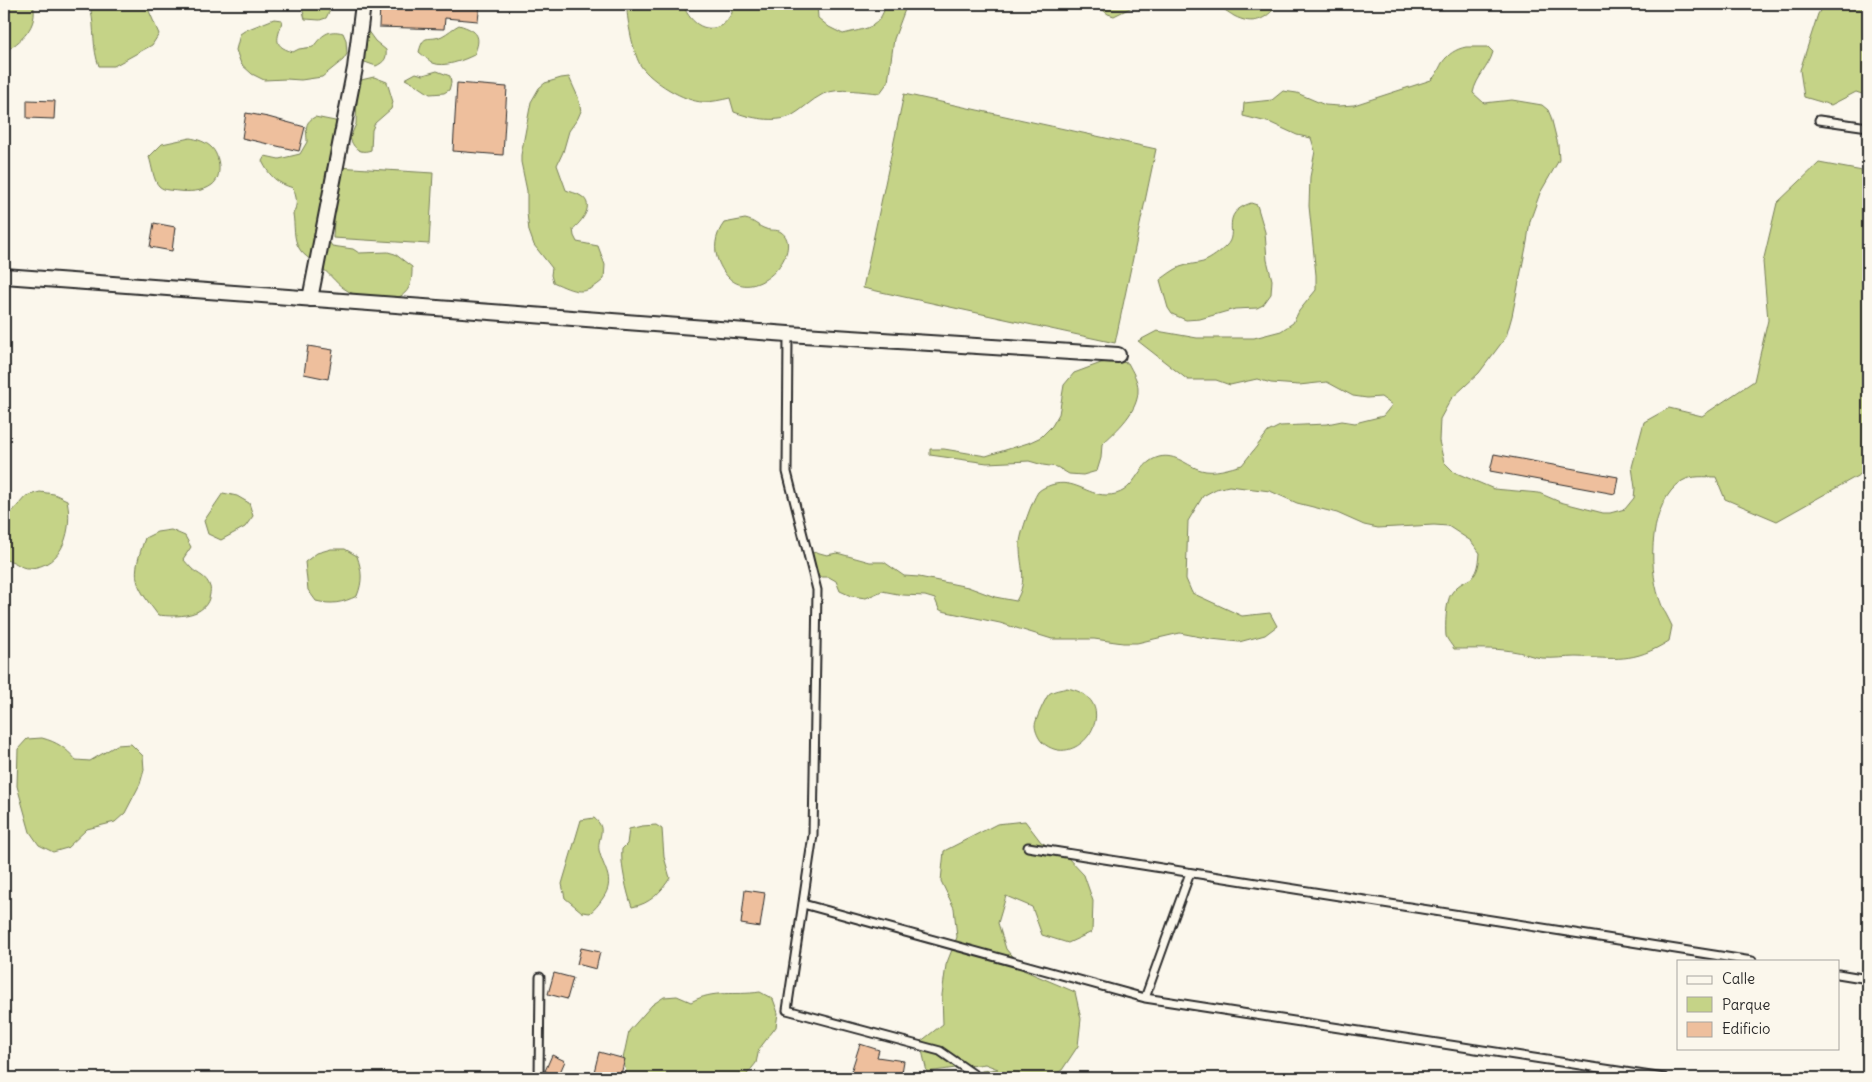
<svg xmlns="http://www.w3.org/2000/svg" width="1872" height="1082" viewBox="0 0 1872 1082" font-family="Delius,sans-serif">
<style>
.green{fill:#c5d387;stroke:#787f59}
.building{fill:#eebf9d;stroke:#2b2b2b}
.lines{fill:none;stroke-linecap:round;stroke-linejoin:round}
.lane-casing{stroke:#2b2b2b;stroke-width:11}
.street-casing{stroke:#2b2b2b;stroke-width:18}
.lane{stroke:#fbf7ec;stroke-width:7}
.street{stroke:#fbf7ec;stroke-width:14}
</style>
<rect width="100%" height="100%" fill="#fbf7ec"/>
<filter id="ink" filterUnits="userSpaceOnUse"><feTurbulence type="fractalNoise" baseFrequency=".02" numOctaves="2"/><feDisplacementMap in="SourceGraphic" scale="10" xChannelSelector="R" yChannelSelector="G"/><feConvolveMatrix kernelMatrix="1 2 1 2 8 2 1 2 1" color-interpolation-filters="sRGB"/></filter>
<g filter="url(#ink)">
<path class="green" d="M 4,4 L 33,4 C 39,26 21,42 4,52 Z
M 96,4 L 146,4 L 159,34 L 152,45 L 114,66 L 99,66 C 92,48 95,29 91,11 Z
M 301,4 L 330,4 L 329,12 L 326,18 L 320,20 L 305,19 Z
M 641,4 L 683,4 C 688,20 704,35 722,25 C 726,23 729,17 732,13 L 731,4 L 817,4 L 818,18 L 829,27 L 843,34 C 866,28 879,30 886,4 L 907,4 L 894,39 L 888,82 L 880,93 C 863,92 839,87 823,94 C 811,100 802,110 791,116 C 775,123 750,118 734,112 L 730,98 C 721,100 712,102 703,102 C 685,102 651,81 641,66 C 634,56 628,24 627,11 L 641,8 Z
M 1095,4 L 1143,4 L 1134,6 L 1114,16 L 1108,14 Z
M 1219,4 L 1278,4 C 1266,20 1253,26 1234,16 C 1228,12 1222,9 1219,4 Z
M 1824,4 L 1868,4 L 1868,96 L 1856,92 L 1831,105 L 1804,97 L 1800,70 L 1818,14 Z
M 274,19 L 282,20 C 280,36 269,45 293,52 L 299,49 L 313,47 C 322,35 328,29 343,33 L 346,40 L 347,54 L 343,60 L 322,77 L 301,80 L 286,79 L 264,80 L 252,74 L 241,64 L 236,50 L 240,34 L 246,30 Z
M 459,25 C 478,31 482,36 474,55 C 464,60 444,68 433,63 C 428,60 424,56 419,52 C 424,32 428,42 442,36 C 448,33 453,28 459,25 Z
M 367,30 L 375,41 L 386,50 C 387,59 384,62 376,66 L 362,61 Z
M 1466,47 L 1488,47 L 1493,52 C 1489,67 1476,77 1473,93 L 1484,103 L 1512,100 L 1542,105 L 1548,110 L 1551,117 L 1558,145 L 1559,160 L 1540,193 L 1530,221 L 1527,242 L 1512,316 L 1506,337 L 1479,373 L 1451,399 L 1440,419 L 1439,441 L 1444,462 L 1454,472 L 1494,489 L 1539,493 L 1560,502 L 1603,513 L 1610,513 L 1625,509 L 1634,498 L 1635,488 L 1632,467 L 1644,422 L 1669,408 L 1702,416 L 1754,381 L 1768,320 L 1763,262 L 1777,203 L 1819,163 L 1868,172 L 1868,470 L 1777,521 L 1725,499 L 1716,477 C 1706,477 1692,475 1682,481 C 1649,503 1648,564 1659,598 C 1662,608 1668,617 1672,626 L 1669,641 C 1632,664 1616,658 1576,657 C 1565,657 1554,659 1542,658 C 1532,657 1522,652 1512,651 C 1493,648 1473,649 1454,649 C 1452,645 1447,640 1446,636 C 1445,627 1446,601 1451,594 C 1464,574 1478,588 1480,553 L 1471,541 L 1448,526 L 1434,525 L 1378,528 L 1364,525 L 1337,513 L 1297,503 L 1270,491 L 1229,486 L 1216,489 L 1203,496 L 1188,521 L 1186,579 L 1192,593 L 1242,616 L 1270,613 L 1277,626 L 1265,635 L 1239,642 L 1211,639 L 1180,633 L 1137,643 L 1123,643 L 1094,639 L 1052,639 L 1000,623 L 942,611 L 939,609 L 935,599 L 925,596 L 903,595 L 882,591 L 866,598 L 851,596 L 840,591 L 836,581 L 829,577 L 815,577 L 809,554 L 816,552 L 827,555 L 837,553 L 870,562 L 884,562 L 904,576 L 919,577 L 968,587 L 995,597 L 1016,601 C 1029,579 1019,566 1020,542 C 1021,532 1032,501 1038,492 C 1042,488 1046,487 1051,485 C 1074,478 1087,495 1106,495 C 1137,496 1135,463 1159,457 C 1176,453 1187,466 1201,470 C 1214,474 1230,468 1242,465 L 1268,432 L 1280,426 L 1327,424 L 1342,421 L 1355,423 L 1383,416 L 1392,405 L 1381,397 L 1367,398 L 1353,396 L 1327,382 L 1299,385 L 1271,383 L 1257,379 L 1230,385 L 1216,380 L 1188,380 L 1138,341 L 1157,331 L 1197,338 L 1254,338 L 1281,331 L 1293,323 L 1299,311 L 1316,290 L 1316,275 L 1309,206 L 1310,177 L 1315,151 L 1311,138 L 1297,135 L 1271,123 L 1243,116 L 1244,103 L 1272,100 L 1283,91 L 1297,93 L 1325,105 L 1339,106 L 1354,105 L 1431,80 C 1437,75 1438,70 1442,63 C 1448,54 1456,49 1466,47 Z
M 437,71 L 450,76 L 451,83 L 449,90 L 444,93 L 430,94 L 418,86 L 405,79 L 416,73 L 423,75 Z
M 374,77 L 387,82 L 393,102 L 391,109 L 375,123 L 372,130 L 371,150 C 360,154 354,149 350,138 L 356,124 L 357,95 L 361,80 Z
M 569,77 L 578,97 L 581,111 L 578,118 L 569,131 L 563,152 L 557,165 L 566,190 C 570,192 577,193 581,196 C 596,205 581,222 573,229 L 574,236 L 577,242 L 598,246 L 605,265 L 604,279 C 585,297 575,292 553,282 L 551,275 L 552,268 L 534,245 L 529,231 L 527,213 L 527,191 L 521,162 L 521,155 L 531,102 L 539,88 L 545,83 L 561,78 Z
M 904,94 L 1156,149 L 1115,343 L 863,288 Z
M 315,117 L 335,121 L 340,127 L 327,168 L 322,198 L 328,240 L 332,246 L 353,249 L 359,253 L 388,252 L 395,254 L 412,267 C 413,296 399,302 373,298 C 364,297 356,296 348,291 C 337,285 331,275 322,268 C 315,262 303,256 299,248 C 293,239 295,224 293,214 C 298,204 297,198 293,188 C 277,183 270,177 262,161 L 265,156 L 279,159 L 300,154 L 307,142 C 307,130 303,123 315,117 Z
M 190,138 C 197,139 206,142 211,147 C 220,155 223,177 212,185 C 203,192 188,192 178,191 C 172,190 164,191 159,186 C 153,180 152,165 149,157 L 162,144 Z
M 337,167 L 433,173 L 429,244 L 333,238 Z
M 1251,203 L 1257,205 L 1265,232 L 1267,260 L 1272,280 L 1271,294 L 1263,305 L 1257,308 L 1235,309 L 1200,319 L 1186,320 L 1172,314 L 1168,308 L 1160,280 C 1167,275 1173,270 1180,267 C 1188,264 1196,264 1203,262 C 1211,259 1220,252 1226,246 C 1240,233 1218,214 1251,203 Z
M 745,219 C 755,221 757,226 766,229 C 770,231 777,229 781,232 C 808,250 745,321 719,263 C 713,249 715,235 724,223 Z
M 1114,361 L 1128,363 C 1132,371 1138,380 1138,389 C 1139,411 1117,430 1102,444 L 1101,458 L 1097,471 L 1083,475 L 1069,474 L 1057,467 L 1043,465 L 1029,461 L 987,463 L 930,455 L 930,449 L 944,449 L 986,456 L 1028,443 L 1041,437 L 1052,426 L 1059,414 L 1064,385 L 1074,373 L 1101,363 Z
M 40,492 L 54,494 L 67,500 C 73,528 64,567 29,568 C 19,569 14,558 4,561 L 4,521 L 26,496 Z
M 223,493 L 237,496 L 249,503 L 253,516 L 245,527 L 221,540 L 208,534 L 204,521 Z
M 171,530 L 185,536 L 191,547 L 183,559 C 186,562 188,565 191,568 C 198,575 207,576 210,587 C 211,589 210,592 210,594 C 207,618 176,617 158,615 C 133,582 131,578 145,538 L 157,532 Z
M 331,549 L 345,549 L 357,556 C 362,571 363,581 357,596 C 342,603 332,605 316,601 L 308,590 L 305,562 L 317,553 Z
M 1067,688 C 1128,700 1078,775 1042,742 C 1039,739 1035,731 1035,725 C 1035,721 1046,697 1049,694 C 1054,690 1061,690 1067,688 Z
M 42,738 C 57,742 66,748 76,760 L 90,761 L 117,745 L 131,744 L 143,756 L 144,770 L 140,784 L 125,813 L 115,822 L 87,829 L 67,848 L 53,852 L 39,845 L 30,832 L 17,786 L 18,749 L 27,739 Z
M 594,818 C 608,829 597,837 599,850 C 603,869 616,879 603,898 C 599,904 595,909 590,913 L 582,912 L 565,898 L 562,884 L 581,820 Z
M 1025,821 L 1041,842 L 1066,856 L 1084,875 L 1093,901 L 1092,932 L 1068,943 L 1042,935 L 1032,907 L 1006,896 L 998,923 L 1006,949 L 1023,970 L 1075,992 L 1081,1019 L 1078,1046 L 1062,1070 L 1049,1078 L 969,1078 L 972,1075 L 976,1075 L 982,1071 L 998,1069 L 985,1064 L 927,1072 L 920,1042 L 943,1024 L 942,995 L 946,965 L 957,937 L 954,908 L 941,881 L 944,851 L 997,824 Z
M 656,825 L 662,829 L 664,857 L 670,878 C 661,892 650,904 632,907 C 627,893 620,863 622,849 L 627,844 L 629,829 L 642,826 Z
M 760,992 L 773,999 L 778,1013 L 776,1027 L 759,1049 L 756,1063 L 744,1078 L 631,1078 L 626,1072 L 623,1059 L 629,1031 L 652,1005 L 664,997 L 677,996 L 691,1002 C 714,989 734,996 760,992 Z"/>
<path class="building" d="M 380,4 L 480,4 L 478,21 L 445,18 L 444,29 L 379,27 Z
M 457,83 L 507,87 L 503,155 L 453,151 Z
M 27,100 L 55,101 L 54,119 L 27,118 Z
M 246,113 L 268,117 L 305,127 L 299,151 L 242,138 Z
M 154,223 L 175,227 L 172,251 L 150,247 Z
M 308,346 L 333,350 L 328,379 L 304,374 Z
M 1494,454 L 1618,477 L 1615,494 L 1490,471 Z
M 745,890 L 765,893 L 760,927 L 741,924 Z
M 581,948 L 600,952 L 596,969 L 577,964 Z
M 554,973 L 573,978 L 567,999 L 548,994 Z
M 860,1044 L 879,1050 L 877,1057 L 904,1061 L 901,1078 L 870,1078 L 851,1072 Z
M 599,1052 L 625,1059 L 620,1078 L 594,1072 Z
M 552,1055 L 565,1061 L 558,1077 L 545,1071 Z"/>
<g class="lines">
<defs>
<path id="lane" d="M 1819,120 L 1868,127
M 788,334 L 787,472 L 817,590 L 813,835 L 787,1010 L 940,1051 L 979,1078
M 1028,847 L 1752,961
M 803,904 L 1145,998 L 1664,1078
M 1838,974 L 1868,979
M 1145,998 L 1190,873
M 539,1078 L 540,977"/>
<path id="street" d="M 4,276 L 788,334 L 1118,355
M 310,299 L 355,68 L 363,4"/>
</defs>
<use href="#lane" class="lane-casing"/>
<use href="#street" class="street-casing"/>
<use href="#lane" class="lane"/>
<use href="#street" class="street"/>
</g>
</g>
<rect width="1872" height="1082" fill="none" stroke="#fbf7ec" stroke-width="20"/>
<rect x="10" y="10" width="1852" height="1062" fill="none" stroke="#2b2b2b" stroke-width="2" filter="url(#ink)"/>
<rect x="1677" y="960" width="162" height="90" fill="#fbf7ec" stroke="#a8a59f"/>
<rect x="1687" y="976" width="25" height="8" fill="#fbf7ec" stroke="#a8a59f"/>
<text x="1722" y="984" font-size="15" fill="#2b2b2b">Calle</text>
<rect x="1687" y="997" width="25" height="15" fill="#c5d387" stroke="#a8a59f"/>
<text x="1722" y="1010" font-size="15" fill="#2b2b2b">Parque</text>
<rect x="1687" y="1022" width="25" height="15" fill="#eebf9d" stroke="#a8a59f"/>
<text x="1722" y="1034" font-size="15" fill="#2b2b2b">Edificio</text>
</svg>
